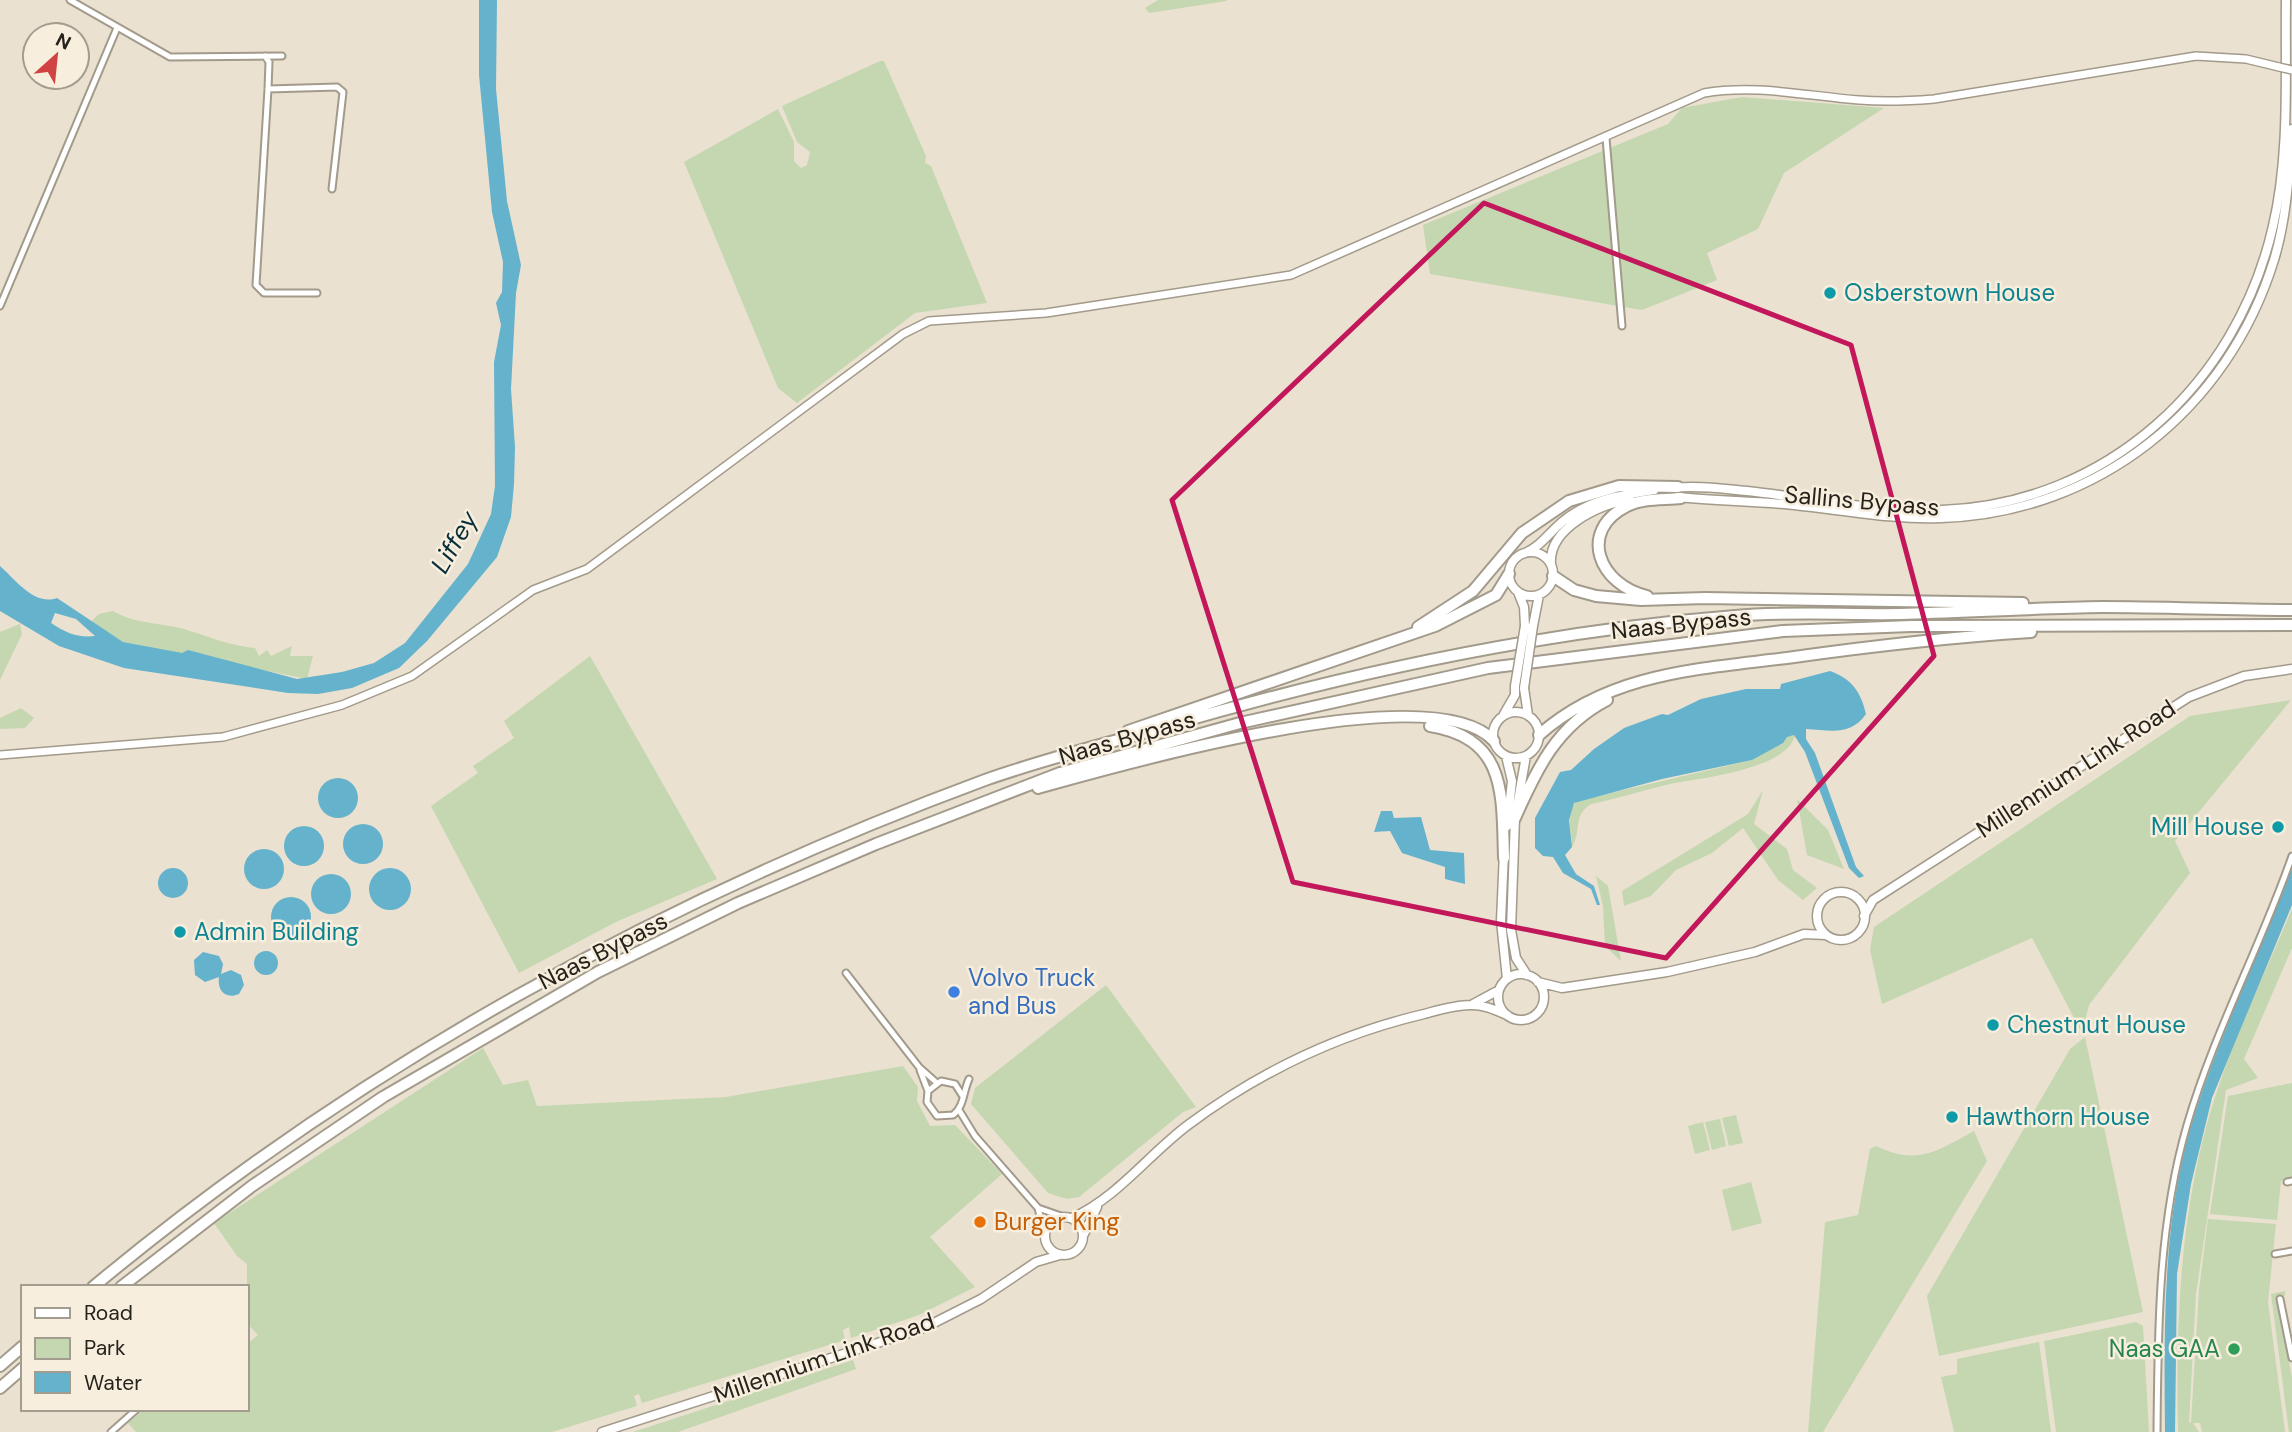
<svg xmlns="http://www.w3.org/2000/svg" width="2292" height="1432" viewBox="0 0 2292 1432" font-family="'DM Sans',sans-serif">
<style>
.green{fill:#c4d7b1}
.water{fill:#65b2cd;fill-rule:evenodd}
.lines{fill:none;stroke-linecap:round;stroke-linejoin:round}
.minor-casing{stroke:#a29a8a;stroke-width:9}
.tertiary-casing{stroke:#a29a8a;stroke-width:10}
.secondary-casing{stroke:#a29a8a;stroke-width:11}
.motorway-casing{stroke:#a29a8a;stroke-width:14}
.minor{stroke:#fff;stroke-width:5}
.tertiary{stroke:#fff;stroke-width:7}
.secondary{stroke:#fff;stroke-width:8}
.motorway{stroke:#fff;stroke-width:10}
.tertiary-bridge-casing{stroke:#a29a8a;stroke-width:10;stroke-linecap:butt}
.secondary-bridge-casing{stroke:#a29a8a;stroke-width:11;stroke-linecap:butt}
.tertiary-bridge{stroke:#fff;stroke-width:7}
.secondary-bridge{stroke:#fff;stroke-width:8}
.marked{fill:none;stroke:#c2185b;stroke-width:5;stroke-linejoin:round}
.culture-dot{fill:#0f9aa8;stroke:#f7eedd;stroke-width:2.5}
.shop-dot{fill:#3f7fe0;stroke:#f7eedd;stroke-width:2.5}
.food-dot{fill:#e8710a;stroke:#f7eedd;stroke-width:2.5}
.leisure-dot{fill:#2e9e5b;stroke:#f7eedd;stroke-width:2.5}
.labels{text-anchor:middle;stroke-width:5;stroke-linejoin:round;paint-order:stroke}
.culture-label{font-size:24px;fill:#0d838f;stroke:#f7eedd;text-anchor:start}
.street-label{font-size:24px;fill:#26231d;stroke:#f7eedd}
.shop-label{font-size:24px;fill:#366cbe;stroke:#f7eedd;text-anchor:start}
.food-label{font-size:24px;fill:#c56008;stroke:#f7eedd;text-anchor:start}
.leisure-label{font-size:24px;fill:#27864d;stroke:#f7eedd;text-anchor:end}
.water-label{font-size:26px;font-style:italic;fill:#082e3a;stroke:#f7eedd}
</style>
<rect width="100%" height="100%" fill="#eae1d0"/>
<path class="green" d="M 1158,0 L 1226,0 L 1227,1 L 1149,13 L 1145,8 Z
M 880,61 L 884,61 L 926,156 L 925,163 L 931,166 L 987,303 L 915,313 L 797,403 L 778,388 L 684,162 L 778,109 L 794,142 L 794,161 L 801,168 L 807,165 L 810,152 L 797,142 L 782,106 Z
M 1742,97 L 1884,108 L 1784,173 L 1758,229 L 1707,253 L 1717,280 L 1642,310 L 1430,274 L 1423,225 L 1668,124 L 1682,108 Z
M 113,611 C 137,625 161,622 187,630 C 210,637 231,646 255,648 L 259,656 L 267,650 L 271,656 L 292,646 L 290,656 L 313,656 L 307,679 L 123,642 L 91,622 L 99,614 Z
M 20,624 L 22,634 L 0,680 L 0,632 Z
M 590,656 L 717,879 L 618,921 L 519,973 L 431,806 L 478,773 L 473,766 L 514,738 L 504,721 Z
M 2291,700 L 2175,841 L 2190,873 L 2089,1005 L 2082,1033 L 2032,938 L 1882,1004 L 1870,950 L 1874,927 L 2190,716 Z
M 21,708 L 34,718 L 25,728 L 0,729 L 0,718 Z
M 1795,735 C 1787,770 1699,778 1670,784 C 1643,790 1617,799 1591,804 C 1572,816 1582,831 1572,847 C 1572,831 1564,813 1577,801 L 1752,760 L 1787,736 Z
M 1763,790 L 1754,824 L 1787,849 L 1793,870 L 1817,888 L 1803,900 L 1778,880 L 1743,828 L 1712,853 L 1676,870 L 1651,896 L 1624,906 L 1622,891 L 1748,814 Z
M 1797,799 L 1828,830 L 1844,869 L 1807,855 Z
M 1596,876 L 1608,886 L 1621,961 L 1605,946 L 1603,906 Z
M 2292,909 L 2292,948 L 2244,1059 L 2258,1078 L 2226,1090 L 2196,1294 L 2189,1422 L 2191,1423 L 2199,1290 L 2208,1219 L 2276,1224 L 2268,1302 L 2285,1432 L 2202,1432 L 2200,1423 L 2193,1423 L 2199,1432 L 2178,1432 C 2176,1330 2179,1231 2205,1131 C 2225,1055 2262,981 2292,909 Z
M 1106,985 L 1196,1107 L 1183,1112 L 1079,1197 L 1067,1199 L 1048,1193 L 971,1104 L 975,1088 Z
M 2085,1037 L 2143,1312 L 1939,1356 L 1927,1296 L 2070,1049 Z
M 483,1048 L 503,1085 L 528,1080 L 537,1106 L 726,1097 L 903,1066 L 918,1087 L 917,1101 L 930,1126 L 955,1125 L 1002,1174 L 930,1237 L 975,1287 L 919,1315 L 851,1338 L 849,1327 L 843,1330 L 845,1340 L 642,1403 L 639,1394 L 634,1396 L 637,1406 L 552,1432 L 136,1432 L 128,1423 L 145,1409 L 247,1409 L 247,1344 L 258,1335 L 247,1323 L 247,1264 L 237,1256 L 214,1223 Z
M 2292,1083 L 2292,1178 L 2281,1181 L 2277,1220 L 2210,1214 L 2228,1096 Z
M 1736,1115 L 1743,1143 L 1729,1146 L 1722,1118 Z
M 1720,1119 L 1726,1146 L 1712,1150 L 1705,1122 Z
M 1703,1122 L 1710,1150 L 1695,1154 L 1688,1126 Z
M 1974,1131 L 1987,1161 L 1823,1432 L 1808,1432 L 1825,1222 L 1858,1215 L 1870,1149 L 1876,1146 C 1918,1166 1937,1151 1974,1131 Z
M 1751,1182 L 1762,1223 L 1732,1231 L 1722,1190 Z
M 2285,1291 L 2285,1296 L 2277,1299 L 2277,1303 L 2292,1377 L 2292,1432 L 2289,1432 L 2271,1294 Z
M 2136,1322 L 2143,1326 L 2149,1432 L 2056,1432 L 2044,1341 Z
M 2039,1342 L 2051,1432 L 1954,1432 L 1941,1377 L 1957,1374 L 1957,1359 Z
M 853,1360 L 856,1369 L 678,1432 L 633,1432 Z"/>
<path class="water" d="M 479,0 L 497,0 L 496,89 L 507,201 L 521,265 L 516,293 L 511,389 L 515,447 L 514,484 L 511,517 L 497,557 L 427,641 L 399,668 L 352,688 L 318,694 L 288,693 L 124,668 L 59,646 L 0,611 L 0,566 C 16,580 34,606 57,598 L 123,642 L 182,653 L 188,650 L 297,679 L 342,672 L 374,663 L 405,643 L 468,564 L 491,514 L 495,486 L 494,362 L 501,325 L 496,303 L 502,292 L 503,262 L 492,212 L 479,75 ZM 55,613 L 76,619 L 95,636 C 78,638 66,633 51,623 Z
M 1830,671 C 1852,679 1861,692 1866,714 C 1850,737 1829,730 1806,729 L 1806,739 L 1815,753 L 1856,867 L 1864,876 L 1859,878 L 1849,868 L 1805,752 L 1794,735 L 1787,737 L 1783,743 L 1752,760 L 1662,779 L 1574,803 L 1569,820 L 1572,847 L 1565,855 L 1576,874 L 1594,886 L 1600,905 L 1597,905 L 1591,889 L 1563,873 L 1553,857 L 1543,856 L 1535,848 L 1535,818 L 1560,772 L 1571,770 L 1594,749 L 1624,728 L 1662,714 L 1668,715 L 1701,699 L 1746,689 L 1780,689 L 1781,684 Z
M318 798a20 20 0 1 1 40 0a20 20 0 1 1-40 0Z
M 1381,811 L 1392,811 L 1394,818 L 1421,817 L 1430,850 L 1464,853 L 1465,884 L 1445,879 L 1445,867 L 1402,853 L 1390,831 L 1374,832 Z
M343 844a20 20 0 1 1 40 0a20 20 0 1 1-40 0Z
M284 846a20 20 0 1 1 40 0a20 20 0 1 1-40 0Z
M244 869a20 20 0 1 1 40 0a20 20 0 1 1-40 0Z
M158 883a15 15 0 1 1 30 0a15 15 0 1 1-30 0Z
M 2292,868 L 2292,905 L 2212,1098 L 2191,1184 L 2177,1274 L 2175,1432 L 2165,1432 C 2164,1325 2162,1213 2196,1110 C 2223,1028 2261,949 2292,868 Z
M369 889a21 21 0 1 1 42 0a21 21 0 1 1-42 0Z
M311 894a20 20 0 1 1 40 0a20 20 0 1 1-40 0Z
M271 917a20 20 0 1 1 40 0a20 20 0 1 1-40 0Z
M254 963a12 12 0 1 1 24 0a12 12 0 1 1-24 0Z
M 203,952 L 219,956 L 223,964 L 221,974 L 231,970 L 241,975 L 244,985 L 239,994 C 225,1000 217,990 219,977 L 205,982 L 195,975 L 194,960 Z"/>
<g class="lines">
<defs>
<path id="minor" d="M 70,0 L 170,57 L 282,56
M 265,56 L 269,62 L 268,89 L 256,285 L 264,293 L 317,293
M 268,89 L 337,87 L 343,92 L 332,189
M 1606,138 L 1622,326
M 0,306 L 117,28
M 846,973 L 919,1067 L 937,1083
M 920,1070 L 928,1091
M 962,1095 L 955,1084 L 941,1081 L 928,1091 L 927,1102 L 937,1116 L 953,1115 C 964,1107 963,1092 969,1079
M 959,1110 L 975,1136 L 1038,1208 L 1061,1216
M 2287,1182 L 2292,1181
M 1038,1208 L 1045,1236
M 2275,1254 L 2292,1251
M 2280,1299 L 2292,1358
M 111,1432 L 137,1409
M 2157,1432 C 2158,1329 2158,1225 2187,1125 C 2214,1032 2261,946 2292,856"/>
<path id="tertiary" d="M 0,755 L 223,737 L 342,705 L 412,676 L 533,590 L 587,569 L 903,334 L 929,321 L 1046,313 L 1291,275 L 1704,93 C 1756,84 1806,96 1859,100 C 1884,102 1909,101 1934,99 L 2196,56 L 2246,59 L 2279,67"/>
<path id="secondary" d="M 1674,488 C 1697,485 1723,489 1747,491 C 1811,498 1877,512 1942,510 C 2107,504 2237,384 2273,226 C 2290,154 2285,74 2286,0
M 1678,497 C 1716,501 1755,501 1794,505 C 1843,510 1892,520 1941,518 C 2098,513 2228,409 2274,260 C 2287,217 2289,174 2292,129
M1509 574a22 22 0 1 1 44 0a22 22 0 1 1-44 0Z
M 1525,553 C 1541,546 1549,533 1562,522 C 1588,500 1621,495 1654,490
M 1551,564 C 1548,528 1600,504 1630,499
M 1518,592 L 1524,607 L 1525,626
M 1533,626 L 1539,595
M 1524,688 L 1528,715
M1493 735a23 23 0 1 1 46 0a23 23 0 1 1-46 0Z
M 1504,714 L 1515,695 L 1515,686
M 1506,756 L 1512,781 L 1507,826
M 1526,756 L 1515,818 L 1511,930 L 1516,958 L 1527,975
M 1504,852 L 1501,921 L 1507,979
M1817 916a24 24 0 1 1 48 0a24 24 0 1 1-48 0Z
M 1864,916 L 1873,900 L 2189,697 L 2244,676 L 2292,669
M1498 997a23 23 0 1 1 46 0a23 23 0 1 1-46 0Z
M 1538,982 L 1562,988 L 1667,972 L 1755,952 L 1804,934 L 1826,935
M 1473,1004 L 1499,990
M1045 1236a19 19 0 1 1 38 0a19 19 0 1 1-38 0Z
M 1072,1218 C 1118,1197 1148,1155 1188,1125 C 1258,1073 1339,1034 1424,1014 C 1439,1010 1455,1005 1471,1005 C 1485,1005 1495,1010 1507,1015
M 1084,1234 L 1097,1207
M 602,1432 L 924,1328 L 981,1299 L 1036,1262 L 1060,1255"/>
<path id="motorway" d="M 1553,576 L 1574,590 L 1596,596 L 1641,600 L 1705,598 L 2023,603
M 1647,596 C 1599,585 1577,531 1627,506 C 1643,498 1664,500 1681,498
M 1418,627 L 1473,591 L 1522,533 L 1569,501 L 1619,486 L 1678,487
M 1430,726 C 1507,738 1502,795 1504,858
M 1128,731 L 1435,626 L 1496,595 L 1509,574
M 1539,735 C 1611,671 1704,669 1794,657 C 1873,646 1952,637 2031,632
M 1038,788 C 1120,765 1433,674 1494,741
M 1515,818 C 1537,768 1557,726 1607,700
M 93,1287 C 357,1067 663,899 985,780 C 1044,759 1106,744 1167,726 C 1352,672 1542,631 1735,616 C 1790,611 1846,615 1901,614 C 1968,612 2035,608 2103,607 C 2166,607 2229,610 2292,610
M 121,1287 L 252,1186 L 383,1097 L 598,972 L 738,903 L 876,844 L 1060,773 L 1240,723 L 1488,668 L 1783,631 L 1911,626 L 2292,625
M 0,1366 L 23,1346
M 0,1388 L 23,1368"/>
</defs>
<use href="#minor" class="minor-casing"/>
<use href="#tertiary" class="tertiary-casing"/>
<use href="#secondary" class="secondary-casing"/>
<use href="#motorway" class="motorway-casing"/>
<use href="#minor" class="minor"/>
<use href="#tertiary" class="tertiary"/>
<use href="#secondary" class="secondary"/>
<use href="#motorway" class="motorway"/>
<defs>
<path id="tertiary-bridge" d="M 2279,67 L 2292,70"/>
<path id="secondary-bridge" d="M 1515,686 L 1525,626
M 1524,688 L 1533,626"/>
</defs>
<use href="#tertiary-bridge" class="tertiary-bridge-casing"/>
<use href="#secondary-bridge" class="secondary-bridge-casing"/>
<use href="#tertiary-bridge" class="tertiary-bridge"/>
<use href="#secondary-bridge" class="secondary-bridge"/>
</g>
<path class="marked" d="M 1484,203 L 1851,345 L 1934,656 L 1666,958 L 1293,882 L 1172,500 Z"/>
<g class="culture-dot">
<circle cx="1830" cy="293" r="7"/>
<circle cx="2278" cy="827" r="7"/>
<circle cx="180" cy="932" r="7"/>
<circle cx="1993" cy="1025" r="7"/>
<circle cx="1952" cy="1117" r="7"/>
</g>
<circle class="shop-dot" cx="954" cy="992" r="7"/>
<circle class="food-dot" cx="980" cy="1222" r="7"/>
<circle class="leisure-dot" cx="2234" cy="1349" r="7"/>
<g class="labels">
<g class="culture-label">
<text x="1844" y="301">Osberstown House</text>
<text x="2264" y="835" text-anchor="end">Mill House</text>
<text x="194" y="940">Admin Building</text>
<text x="2007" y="1033">Chestnut House</text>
<text x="1966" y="1125">Hawthorn House</text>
</g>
<g class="street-label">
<text transform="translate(1862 501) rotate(5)" y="8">Sallins Bypass</text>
<text transform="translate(1681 624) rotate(-6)" y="8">Naas Bypass</text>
<text transform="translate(1127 738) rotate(-16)" y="8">Naas Bypass</text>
<text transform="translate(2076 769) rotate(-33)" y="8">Millennium Link Road</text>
<text transform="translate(603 951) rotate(-27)" y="8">Naas Bypass</text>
<text transform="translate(824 1358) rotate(-19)" y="8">Millennium Link Road</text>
</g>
<g class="shop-label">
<text x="968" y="986">Volvo Truck<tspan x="968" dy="28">and Bus</tspan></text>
</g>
<g class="food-label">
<text x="994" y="1230">Burger King</text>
</g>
<g class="leisure-label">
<text x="2220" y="1357">Naas GAA</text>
</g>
<g class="water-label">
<text transform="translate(454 542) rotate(-60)" y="9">Liffey</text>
</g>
</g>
<rect x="21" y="1285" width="228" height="126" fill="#f7eedd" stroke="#a39d90" stroke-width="2"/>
<rect x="35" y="1308" width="35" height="10" fill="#ffffff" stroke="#a39d90" stroke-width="2"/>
<text x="84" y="1320" font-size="21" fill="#26231d">Road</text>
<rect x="35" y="1338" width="35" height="21" fill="#c4d7b1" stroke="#a39d90" stroke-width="2"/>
<text x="84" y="1355" font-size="21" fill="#26231d">Park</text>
<rect x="35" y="1372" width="35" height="21" fill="#65b2cd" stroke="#a39d90" stroke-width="2"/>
<text x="84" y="1390" font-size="21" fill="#26231d">Water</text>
<g transform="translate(56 56) rotate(27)"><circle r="33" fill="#f7eedd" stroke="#a39d90" stroke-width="2"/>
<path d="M0-5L12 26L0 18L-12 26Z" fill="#d14242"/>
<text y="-10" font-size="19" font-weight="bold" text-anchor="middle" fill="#26231d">N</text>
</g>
</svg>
